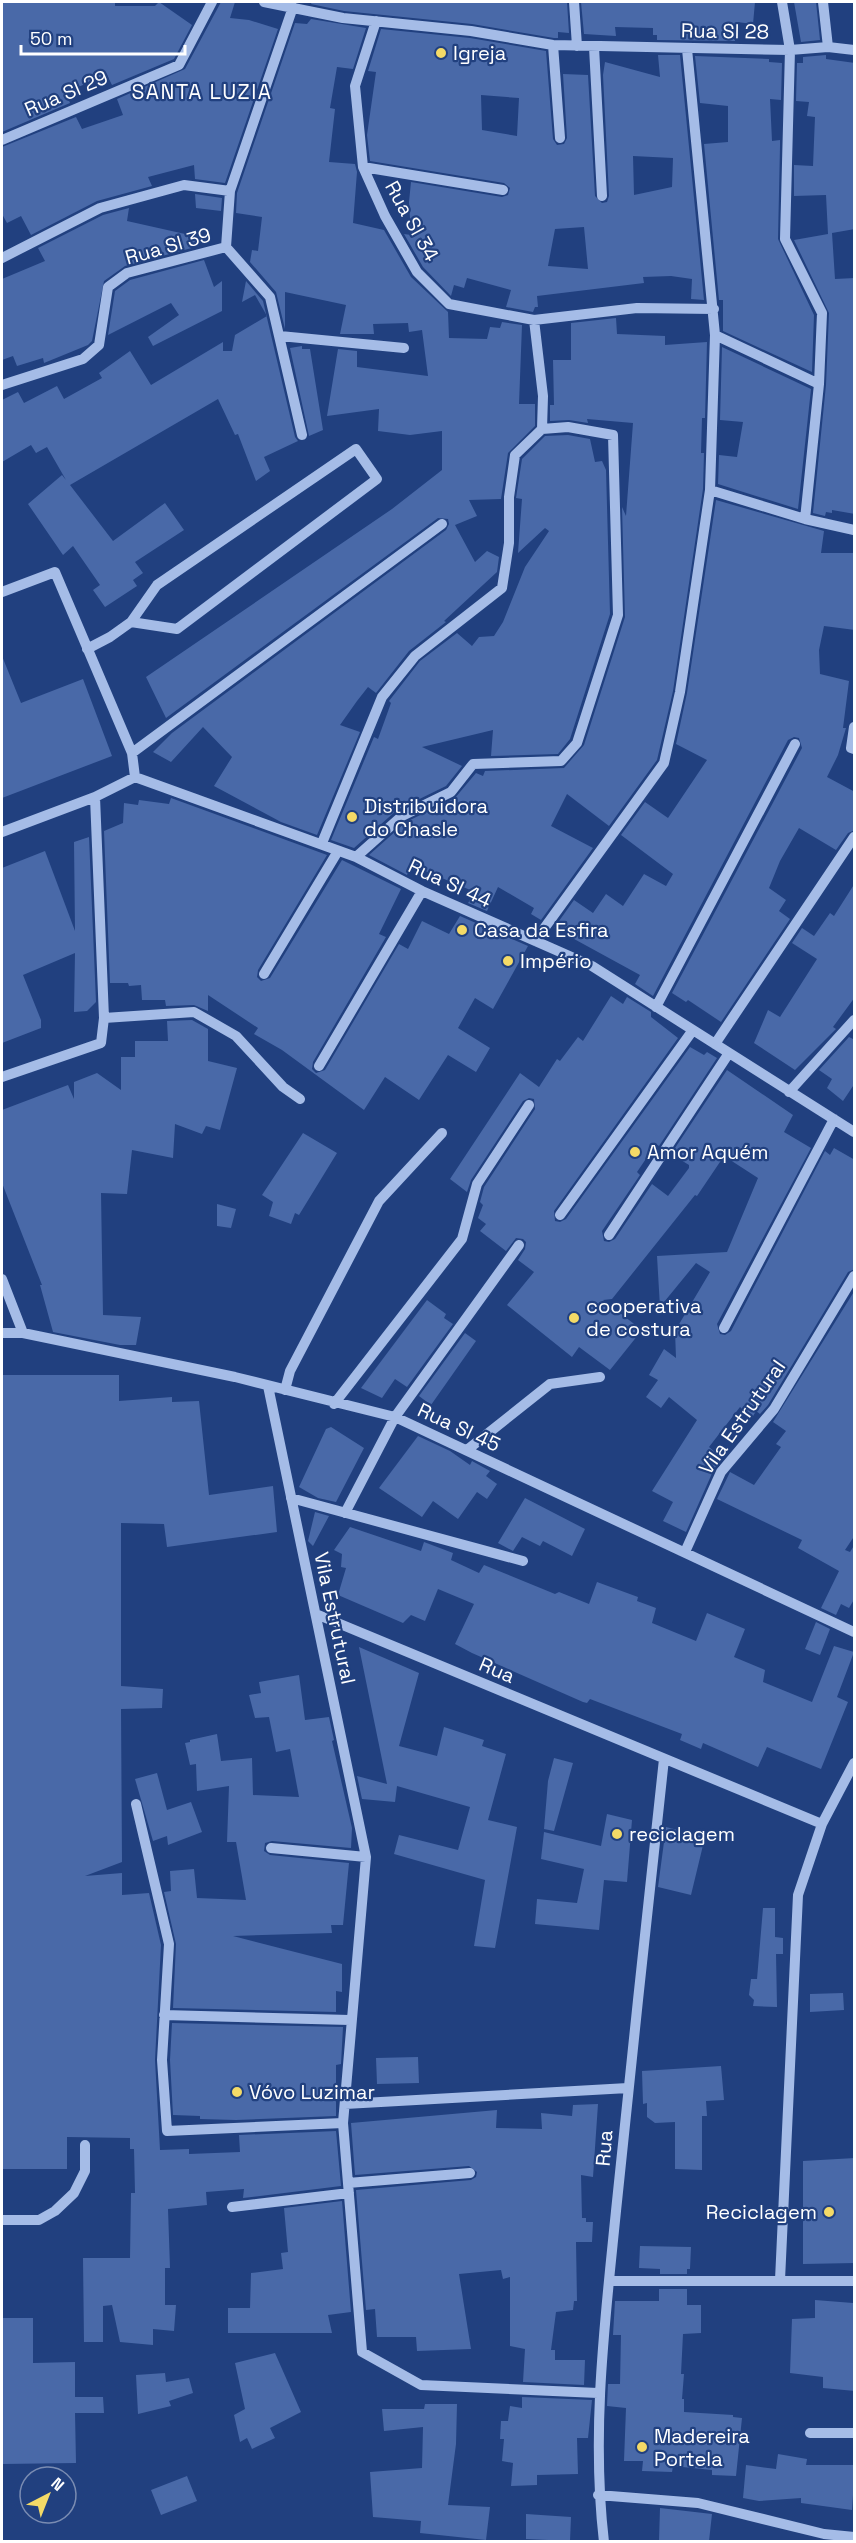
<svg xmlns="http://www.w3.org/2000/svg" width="856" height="2543" viewBox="0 0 856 2543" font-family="'Space Grotesk',sans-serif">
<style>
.building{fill:#4969a8;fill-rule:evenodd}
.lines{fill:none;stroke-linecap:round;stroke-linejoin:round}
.minor{stroke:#a5bce7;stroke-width:10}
.poi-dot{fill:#f4da67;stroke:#21407f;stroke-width:2}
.labels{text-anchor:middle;stroke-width:4.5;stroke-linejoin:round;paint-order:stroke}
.street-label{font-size:20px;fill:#fff;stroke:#21407f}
.poi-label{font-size:20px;fill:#fff;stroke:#21407f;text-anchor:start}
.neighbourhood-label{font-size:21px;letter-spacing:1.5px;fill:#fff;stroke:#21407f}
</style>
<rect width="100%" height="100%" fill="#21407f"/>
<path class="building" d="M 2,2 L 115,2 L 115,6 L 155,6 L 159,2 L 192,25 L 174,59 L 112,85 L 107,75 L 66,92 L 70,103 L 2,132 Z
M 221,2 L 235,2 L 230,18 L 249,20 L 278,29 L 225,183 L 195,179 L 194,165 L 148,177 L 152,186 L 97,201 L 31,235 L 21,216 L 7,223 L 2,214 L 2,147 L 76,117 L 82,129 L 123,115 L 117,99 L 185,69 Z
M 312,2 L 567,2 L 569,33 L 558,32 L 558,38 L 554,38 L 472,24 L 344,11 L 311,4 Z
M 581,2 L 755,2 L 753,24 L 737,22 L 735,41 L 657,40 L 657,35 L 653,35 L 653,28 L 615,27 L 616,36 L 584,34 Z
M 794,2 L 816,2 L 820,40 L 801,42 Z
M 311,19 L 366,28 L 353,69 L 337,67 L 330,108 L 335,109 L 329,162 L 355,164 L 357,172 L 353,223 L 384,230 L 411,277 L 448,312 L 449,338 L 487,339 L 490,327 L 500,328 L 502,322 L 522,325 L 519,404 L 535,404 L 535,426 L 508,453 L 501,499 L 469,500 L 477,516 L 455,525 L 475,562 L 487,551 L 499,557 L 497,572 L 444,621 L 446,622 L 409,651 L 376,693 L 368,687 L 357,701 L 340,725 L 360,732 L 317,835 L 281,822 L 214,786 L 232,757 L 203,727 L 171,762 L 153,752 L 172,733 L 446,530 L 449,524 L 448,519 L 438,518 L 166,718 L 146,677 L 392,509 L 442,470 L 442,431 L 410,435 L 378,431 L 379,409 L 327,416 L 338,349 L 357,351 L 357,367 L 428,376 L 422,330 L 409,332 L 408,323 L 373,324 L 374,334 L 340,334 L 346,305 L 285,292 L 285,329 L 276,292 L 250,262 L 252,250 L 258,251 L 262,217 L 236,213 L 237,193 L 295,23 L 307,24 Z
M 381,29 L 470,38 L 546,51 L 553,139 L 557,145 L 564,144 L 567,138 L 563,74 L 588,75 L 595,196 L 602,203 L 607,202 L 609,196 L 603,75 L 605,62 L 660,77 L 658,55 L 680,55 L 704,300 L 691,299 L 692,279 L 671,276 L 643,277 L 644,283 L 537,296 L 538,307 L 535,307 L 533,312 L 506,307 L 511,290 L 467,278 L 464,288 L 454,285 L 451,296 L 423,267 L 404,234 L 411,235 L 409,202 L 411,182 L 502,197 L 508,195 L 510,188 L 504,183 L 370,161 L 367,135 L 376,72 L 368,71 ZM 481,95 L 519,98 L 517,136 L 482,130 ZM 633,156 L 673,158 L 672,187 L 634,195 ZM 584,227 L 588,269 L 548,266 L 555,229 Z
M 826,55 L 826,59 L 855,63 L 855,229 L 832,233 L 835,279 L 855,278 L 855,514 L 832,510 L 832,513 L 826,512 L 825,516 L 813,513 L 826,385 L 829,313 L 794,240 L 828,234 L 826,195 L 794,196 L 794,165 L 813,166 L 815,117 L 807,116 L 809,102 L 796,101 L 797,63 L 803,63 L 803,57 Z
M 695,56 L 769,59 L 769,62 L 782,63 L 781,100 L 770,99 L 772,141 L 780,140 L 780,146 L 778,239 L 814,315 L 812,372 L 723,331 L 723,300 L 719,300 L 704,144 L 728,142 L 728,106 L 700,103 Z
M 195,194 L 222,198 L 221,211 L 196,208 Z
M 129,208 L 127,221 L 194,236 L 199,246 L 125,266 L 104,281 L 92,341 L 88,345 L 44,363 L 43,358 L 17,366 L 13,356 L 2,360 L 2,279 L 45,261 L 38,248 L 103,215 Z
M 204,260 L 214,287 L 222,281 L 222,311 L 153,346 L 148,337 L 179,315 L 171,303 L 108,335 L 115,291 L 130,280 Z
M 246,281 L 263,301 L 295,437 L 298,441 L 264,457 L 270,471 L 256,481 L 238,434 L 235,435 L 218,399 L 70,485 L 113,541 L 165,503 L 184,530 L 135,562 L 143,573 L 133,580 L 137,586 L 105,607 L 93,590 L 100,585 L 73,546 L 63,555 L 28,504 L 62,475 L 66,480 L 47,447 L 36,453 L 31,445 L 2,462 L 2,400 L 18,392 L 24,403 L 57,386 L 64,399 L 102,378 L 99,373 L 130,351 L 151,385 L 223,342 L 223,351 L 232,351 L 235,335 L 267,316 L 255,295 L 242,302 Z
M 616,318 L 617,334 L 665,336 L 665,345 L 707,342 L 705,418 L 702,418 L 701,453 L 704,453 L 703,489 L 673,691 L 657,760 L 609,826 L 567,794 L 551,826 L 593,848 L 541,920 L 531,914 L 534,908 L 498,887 L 487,911 L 468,903 L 475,892 L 411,865 L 407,875 L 369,855 L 406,822 L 455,798 L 476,773 L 483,776 L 485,771 L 564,768 L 584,745 L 625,617 L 622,507 L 626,516 L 633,423 L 587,419 L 588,423 L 569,420 L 550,421 L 550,405 L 554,405 L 553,360 L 571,360 L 571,323 Z
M 302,346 L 302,349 L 310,349 L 323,430 L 309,436 L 290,348 Z
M 722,347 L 811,389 L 798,509 L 718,484 L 719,455 L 737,457 L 743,422 L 720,420 Z
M 568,435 L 590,439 L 595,462 L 602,461 L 606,470 L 610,614 L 570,739 L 558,754 L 491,756 L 493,730 L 422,747 L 462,766 L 446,786 L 397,810 L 354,848 L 331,840 L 374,737 L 378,739 L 391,703 L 389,701 L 420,661 L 457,633 L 472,646 L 479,637 L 494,636 L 503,622 L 525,567 L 549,531 L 545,528 L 518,553 L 522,499 L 516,498 L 522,459 L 545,436 Z
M 716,500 L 824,531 L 821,553 L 855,553 L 855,630 L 824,626 L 819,650 L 820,674 L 849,681 L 843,728 L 846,728 L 838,755 L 827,777 L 855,792 L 855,830 L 848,833 L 836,850 L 799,828 L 780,861 L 769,888 L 786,900 L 779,911 L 790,919 L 721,1022 L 688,1000 L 686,1002 L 672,993 L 802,748 L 799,738 L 794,737 L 788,740 L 653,996 L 635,984 L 640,975 L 554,928 L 574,900 L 593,913 L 606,894 L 623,906 L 644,874 L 666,886 L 673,874 L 621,835 L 645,802 L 668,818 L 707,760 L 676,744 L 687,693 Z
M 2,656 L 21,703 L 83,679 L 112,756 L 2,798 Z
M 171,798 L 327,855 L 258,970 L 257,977 L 261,981 L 270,978 L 342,860 L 401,889 L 379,934 L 386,937 L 313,1062 L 312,1069 L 316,1073 L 325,1070 L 399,944 L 408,949 L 422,921 L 449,934 L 460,916 L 528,946 L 493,1009 L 475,998 L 458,1028 L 490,1048 L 476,1072 L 448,1055 L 419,1100 L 385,1077 L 364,1110 L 282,1050 L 254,1034 L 258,1028 L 208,995 L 208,1011 L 194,1005 L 166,1006 L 165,1000 L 142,1000 L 141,985 L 129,986 L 128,983 L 110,983 L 104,831 L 123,823 L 124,803 L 138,805 L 139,800 L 169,804 Z
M 89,837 L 96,1002 L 87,1011 L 74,1012 L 75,953 L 23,975 L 41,1020 L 41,1028 L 2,1043 L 2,868 L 45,851 L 75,931 L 74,842 Z
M 855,883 L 855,997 L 833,1027 L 836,1029 L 795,1070 L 754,1043 L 768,1010 L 780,1017 L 817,959 L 792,943 L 802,928 L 814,936 L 830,913 L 834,916 Z
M 611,996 L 623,1004 L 627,997 L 651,1012 L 651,1017 L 678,1038 L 554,1211 L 555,1221 L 560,1222 L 566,1219 L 690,1047 L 704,1055 L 707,1052 L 717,1058 L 659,1146 L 656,1144 L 637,1172 L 640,1175 L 602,1231 L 604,1241 L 609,1242 L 615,1239 L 652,1184 L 668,1196 L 689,1168 L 689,1165 L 671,1154 L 727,1070 L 793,1115 L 784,1132 L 811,1148 L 717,1324 L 720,1334 L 725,1335 L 731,1331 L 825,1151 L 830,1155 L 834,1148 L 855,1160 L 855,1269 L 848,1272 L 768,1405 L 760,1414 L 756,1411 L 752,1418 L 740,1407 L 709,1447 L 722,1458 L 714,1469 L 686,1532 L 663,1521 L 673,1502 L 652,1491 L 697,1420 L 669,1397 L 661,1408 L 646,1397 L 658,1380 L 649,1375 L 664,1349 L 676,1358 L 675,1331 L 710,1272 L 696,1263 L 660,1307 L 657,1256 L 727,1252 L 758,1178 L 724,1156 L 697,1196 L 695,1195 L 612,1299 L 603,1300 L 642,1330 L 610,1370 L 579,1347 L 572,1357 L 507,1305 L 534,1272 L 518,1260 L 525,1249 L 526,1242 L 523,1239 L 516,1238 L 506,1251 L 480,1231 L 486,1224 L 478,1218 L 483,1205 L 480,1202 L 484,1187 L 535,1109 L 534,1099 L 529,1098 L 523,1101 L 471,1180 L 467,1192 L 450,1179 L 520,1073 L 539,1087 L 557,1059 L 560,1061 L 578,1037 L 583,1041 Z
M 192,1020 L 208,1029 L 208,1061 L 237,1068 L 220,1130 L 206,1126 L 202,1134 L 175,1124 L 173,1158 L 132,1150 L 127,1194 L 101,1193 L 103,1315 L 141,1317 L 136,1345 L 120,1345 L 53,1332 L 40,1285 L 42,1285 L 2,1183 L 2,1110 L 68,1085 L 74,1099 L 74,1082 L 97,1073 L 121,1090 L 121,1057 L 135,1057 L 135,1041 L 168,1041 L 167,1021 Z
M 849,1037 L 855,1040 L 855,1083 L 843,1101 L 827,1088 L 832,1079 L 819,1070 Z
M 303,1133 L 337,1153 L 299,1215 L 295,1213 L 291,1224 L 269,1216 L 273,1202 L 262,1195 Z
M 217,1204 L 236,1209 L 231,1228 L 217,1226 Z
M 855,1290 L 855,1535 L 845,1550 L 850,1552 L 855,1544 L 855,1598 L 849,1608 L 841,1604 L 836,1615 L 821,1608 L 839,1571 L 798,1548 L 802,1540 L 717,1499 L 730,1472 L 754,1485 L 781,1447 L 776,1444 L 786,1431 L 773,1422 Z
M 427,1300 L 446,1314 L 444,1318 L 453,1324 L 407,1387 L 395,1379 L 382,1398 L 361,1388 Z
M 465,1333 L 476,1341 L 431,1405 L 419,1396 Z
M 2,1375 L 119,1375 L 119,1401 L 172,1397 L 172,1402 L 199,1401 L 209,1495 L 273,1486 L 277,1532 L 167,1547 L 164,1524 L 121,1523 L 121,1686 L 163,1689 L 162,1708 L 121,1709 L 122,1862 L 85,1876 L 122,1873 L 122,1895 L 149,1893 L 161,1945 L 155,2060 L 160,2150 L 189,2149 L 189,2154 L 240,2152 L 239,2135 L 336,2131 L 341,2186 L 243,2198 L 244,2189 L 206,2192 L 207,2205 L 168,2209 L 170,2268 L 165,2268 L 165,2305 L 176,2305 L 174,2331 L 153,2329 L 153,2345 L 120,2342 L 112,2305 L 103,2306 L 103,2342 L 84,2342 L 83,2258 L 130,2258 L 131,2193 L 135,2193 L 134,2149 L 130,2149 L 130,2138 L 67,2137 L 67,2169 L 2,2169 Z
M 331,1427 L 364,1448 L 336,1502 L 318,1498 L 299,1487 L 326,1429 Z
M 418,1436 L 450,1451 L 470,1465 L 472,1461 L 490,1471 L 486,1476 L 497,1484 L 487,1499 L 477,1492 L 458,1519 L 433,1501 L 422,1517 L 379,1488 Z
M 525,1498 L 585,1529 L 572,1556 L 543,1541 L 540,1546 L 522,1537 L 513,1551 L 498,1543 Z
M 315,1512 L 329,1516 L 313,1546 L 308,1541 Z
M 350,1527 L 421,1551 L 424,1542 L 453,1553 L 451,1560 L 479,1573 L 484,1565 L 555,1594 L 559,1592 L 589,1604 L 597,1582 L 638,1597 L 637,1601 L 656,1608 L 652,1623 L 696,1641 L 707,1613 L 745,1629 L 734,1657 L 765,1670 L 763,1682 L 812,1702 L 834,1646 L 854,1652 L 837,1697 L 848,1702 L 821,1769 L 767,1747 L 758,1767 L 703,1743 L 701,1749 L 680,1740 L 682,1734 L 590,1699 L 587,1703 L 583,1702 L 472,1653 L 455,1644 L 474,1604 L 438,1589 L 425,1621 L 411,1615 L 403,1623 L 338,1595 L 346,1568 L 341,1567 L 342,1554 L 334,1550 Z
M 816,1622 L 830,1629 L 820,1655 L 805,1649 Z
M 359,1647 L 419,1673 L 399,1746 L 437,1756 L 444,1727 L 484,1740 L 482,1746 L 506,1754 L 488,1820 L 517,1827 L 495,1948 L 474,1946 L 485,1880 L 394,1854 L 399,1835 L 458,1850 L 470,1807 L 397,1786 L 395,1802 L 362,1799 L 357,1776 L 387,1784 Z
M 299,1675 L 305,1720 L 329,1717 L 334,1740 L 332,1741 L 352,1828 L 351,1848 L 272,1841 L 265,1843 L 264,1851 L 270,1855 L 349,1863 L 343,1925 L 331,1925 L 332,1933 L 233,1936 L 342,1964 L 342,1992 L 336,1991 L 336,2012 L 173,2008 L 176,1944 L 164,1892 L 171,1891 L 170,1871 L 194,1869 L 197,1898 L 246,1900 L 236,1842 L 227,1842 L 229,1786 L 197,1791 L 196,1764 L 190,1765 L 185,1743 L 190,1742 L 190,1740 L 217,1734 L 221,1761 L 252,1758 L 253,1795 L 299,1797 L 290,1749 L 276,1752 L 269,1717 L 255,1718 L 249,1695 L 261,1693 L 259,1682 Z
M 554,1758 L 573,1763 L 554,1831 L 544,1829 L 548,1781 Z
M 157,1773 L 167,1810 L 191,1802 L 202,1832 L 168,1845 L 167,1836 L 153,1841 L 135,1779 Z
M 607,1814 L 632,1820 L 627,1882 L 604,1880 L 599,1930 L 535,1924 L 537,1899 L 577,1903 L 584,1869 L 541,1859 L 544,1832 L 601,1846 Z
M 666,1827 L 705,1837 L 691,1895 L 658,1887 Z
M 763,1908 L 775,1908 L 775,1937 L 783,1938 L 783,1954 L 776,1954 L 777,2007 L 753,2006 L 754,2000 L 749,1995 L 751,1979 L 757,1979 Z
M 843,1993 L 844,2010 L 810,2012 L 810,1994 Z
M 172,2023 L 343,2027 L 341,2064 L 336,2065 L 336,2116 L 236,2120 L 200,2119 L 200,2116 L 173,2115 L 170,2060 Z
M 418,2057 L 419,2083 L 377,2084 L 376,2058 Z
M 721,2066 L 724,2100 L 706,2101 L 707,2116 L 702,2116 L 702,2170 L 675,2169 L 675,2122 L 655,2123 L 647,2117 L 647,2103 L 643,2104 L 642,2071 Z
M 598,2104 L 593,2177 L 581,2175 L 582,2218 L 586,2218 L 586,2222 L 593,2222 L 592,2242 L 576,2242 L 577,2301 L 574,2301 L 573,2310 L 556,2312 L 551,2350 L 555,2350 L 555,2360 L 585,2360 L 584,2385 L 523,2382 L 525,2349 L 510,2346 L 510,2277 L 503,2279 L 501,2270 L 459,2274 L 471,2349 L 417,2351 L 416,2337 L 377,2337 L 375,2309 L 366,2310 L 356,2190 L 471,2180 L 476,2177 L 477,2172 L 469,2166 L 355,2175 L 351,2123 L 497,2110 L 496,2128 L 542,2129 L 541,2113 L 572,2116 L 573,2105 Z
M 855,2158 L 855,2263 L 803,2264 L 803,2161 Z
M 342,2201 L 351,2312 L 328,2315 L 332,2333 L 228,2333 L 228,2308 L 250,2308 L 251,2273 L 283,2269 L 281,2253 L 288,2252 L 284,2208 Z
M 640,2246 L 691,2247 L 690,2269 L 687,2269 L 687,2274 L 660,2274 L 660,2269 L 639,2268 Z
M 659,2289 L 687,2289 L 687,2305 L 701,2305 L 701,2333 L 683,2334 L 681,2374 L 684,2374 L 682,2399 L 684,2399 L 684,2412 L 733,2415 L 733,2417 L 742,2418 L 736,2476 L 712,2475 L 712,2470 L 673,2466 L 672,2472 L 642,2471 L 643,2461 L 624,2461 L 626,2408 L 607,2406 L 608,2384 L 620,2384 L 621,2335 L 613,2335 L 615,2301 L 659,2301 Z
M 815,2300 L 853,2303 L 855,2306 L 855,2391 L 823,2388 L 823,2377 L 790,2373 L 792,2319 L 815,2318 Z
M 2,2318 L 33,2318 L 33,2363 L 75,2362 L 75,2397 L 103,2397 L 104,2413 L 75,2413 L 76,2463 L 2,2464 Z
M 275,2353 L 301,2412 L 270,2428 L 275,2438 L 252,2449 L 247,2438 L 240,2442 L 234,2415 L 245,2409 L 235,2363 Z
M 165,2373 L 166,2382 L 189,2378 L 193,2393 L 169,2401 L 171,2406 L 138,2414 L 136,2375 Z
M 522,2397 L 592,2400 L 588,2438 L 577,2438 L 578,2474 L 537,2475 L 537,2485 L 511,2486 L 513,2463 L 502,2461 L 504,2439 L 500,2439 L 501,2421 L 508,2421 L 510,2406 L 522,2408 Z
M 425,2404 L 457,2404 L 456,2444 L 448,2505 L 490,2507 L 486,2540 L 420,2533 L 421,2521 L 373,2517 L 370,2472 L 422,2468 L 423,2427 L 384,2431 L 382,2409 L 424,2409 Z
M 778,2454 L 807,2459 L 806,2465 L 855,2465 L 852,2510 L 801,2503 L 801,2498 L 759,2501 L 743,2498 L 746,2465 L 776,2469 Z
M 187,2476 L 197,2501 L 161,2515 L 151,2490 Z
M 660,2508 L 712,2514 L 709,2541 L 659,2541 Z
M 526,2514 L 571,2517 L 570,2541 L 526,2539 Z"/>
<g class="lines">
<path class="minor" d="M 264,2 L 343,18 L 471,31 L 553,45 L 790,50 L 828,47 L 854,50
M 574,2 L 577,46
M 782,2 L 790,50 L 785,239 L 822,313 L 819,384 L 805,519
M 823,2 L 828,47
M 293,7 L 230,191 L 226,247 L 270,297 L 302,435
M 376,21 L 355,86 L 363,167 L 385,216 L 417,272 L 449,304 L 534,320 L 637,308 L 714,309
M 553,45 L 560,138
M 594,47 L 602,196
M 2,140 L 179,65 L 212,2
M 363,167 L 503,190
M 2,258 L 100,208 L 184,185 L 230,191
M 715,335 L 819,384
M 280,336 L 404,348
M 2,385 L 83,359 L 99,345 L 108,287 L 127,273 L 226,247
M 710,490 L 805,519 L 854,530
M 2,592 L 55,572 L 132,753 L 135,777 L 95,797 L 104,1018 L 101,1043 L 2,1077
M 87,649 L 110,637 L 131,622 L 157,585 L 356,449 L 377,479 L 177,629 L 131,622
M 854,727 L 851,748 L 854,749
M 132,753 L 442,524
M 135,777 L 356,857 L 422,891 L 592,966 L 854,1132
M 2,832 L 95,797
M 322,843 L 382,697 L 415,656 L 502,588 L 509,543 L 509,497 L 515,455 L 542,429 L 543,396 L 534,320
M 356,857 L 402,816 L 451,792 L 473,764 L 561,761 L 577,743 L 618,615 L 613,435 L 568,427 L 542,429
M 535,941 L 664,763 L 680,692 L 710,490 L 715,335 L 687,49
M 264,974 L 338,851
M 656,1007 L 795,744
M 104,1018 L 194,1012 L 236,1036 L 283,1087 L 300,1099
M 715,1044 L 854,837
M 319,1066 L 422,891
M 789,1092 L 854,1020
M 560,1215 L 693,1030
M 609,1235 L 729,1053
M 2,1279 L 23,1333
M 724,1328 L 834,1119
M 2,1333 L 23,1333 L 235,1377 L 395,1417 L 854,1632
M 268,1386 L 366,1857 L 343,2123 L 362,2352 L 421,2385 L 598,2393
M 285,1390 L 290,1371 L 379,1201 L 442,1133
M 334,1404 L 462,1239 L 477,1184 L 529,1105
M 467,1450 L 550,1384 L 600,1377
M 291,1498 L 523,1561
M 345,1513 L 395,1417 L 519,1245
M 685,1552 L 721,1472 L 774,1409 L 854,1276
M 316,1614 L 822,1824
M 136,1804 L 169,1944 L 162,2060 L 167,2131 L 343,2123
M 271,1848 L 366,1857
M 164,2015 L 350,2020
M 345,2104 L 628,2088
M 348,2183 L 470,2173
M 232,2207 L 349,2193
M 2,2220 L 39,2220 L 55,2211 L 74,2193 L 85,2171 L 85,2145
M 780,2280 L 798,1895 L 822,1824 L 854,1763
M 609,2281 L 854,2281
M 810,2433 L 854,2433
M 598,2495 L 698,2503 L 824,2534 L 854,2537
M 604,2542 C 591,2431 605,2321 616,2211 C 631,2060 648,1910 664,1759"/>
</g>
<g class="poi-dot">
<circle cx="441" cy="53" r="6"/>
<circle cx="352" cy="817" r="6"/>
<circle cx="462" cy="930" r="6"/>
<circle cx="508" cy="961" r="6"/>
<circle cx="635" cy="1152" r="6"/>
<circle cx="574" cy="1318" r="6"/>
<circle cx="617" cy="1834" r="6"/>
<circle cx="237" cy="2092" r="6"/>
<circle cx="829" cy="2212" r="6"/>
<circle cx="642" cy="2447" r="6"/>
</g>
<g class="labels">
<g class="street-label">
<text transform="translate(725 31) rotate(1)" y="7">Rua Sl 28</text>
<text transform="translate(66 93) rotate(-23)" y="7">Rua Sl 29</text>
<text transform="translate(412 221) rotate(61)" y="7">Rua Sl 34</text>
<text transform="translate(168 246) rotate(-16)" y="7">Rua Sl 39</text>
<text transform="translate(450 883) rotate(25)" y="7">Rua Sl 44</text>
<text transform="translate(742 1417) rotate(-55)" y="7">Vila Estrutural</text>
<text transform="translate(459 1427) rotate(25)" y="7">Rua Sl 45</text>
<text transform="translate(335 1618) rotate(78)" y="7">Vila Estrutural</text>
<text transform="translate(497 1670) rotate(23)" y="7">Rua</text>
<text transform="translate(604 2148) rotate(-85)" y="7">Rua</text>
</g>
<g class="poi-label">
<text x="453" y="60">Igreja</text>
<text x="364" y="813">Distribuidora<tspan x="364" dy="23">do Chasle</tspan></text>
<text x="474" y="937">Casa da Esfira</text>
<text x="520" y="968">Império</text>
<text x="647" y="1159">Amor Aquém</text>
<text x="586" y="1313">cooperativa<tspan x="586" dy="23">de costura</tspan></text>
<text x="629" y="1841">reciclagem</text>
<text x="249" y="2099">Vóvo Luzimar</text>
<text x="817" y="2219" text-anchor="end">Reciclagem</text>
<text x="654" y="2443">Madereira<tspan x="654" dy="23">Portela</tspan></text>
</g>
<g class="neighbourhood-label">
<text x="202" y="99">SANTA LUZIA</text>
</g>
</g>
<rect width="856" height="2543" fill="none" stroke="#ffffff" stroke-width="6"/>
<g transform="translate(48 2495) rotate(42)"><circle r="28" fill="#21407f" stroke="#7a8cb2" stroke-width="1.5"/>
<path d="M0-4.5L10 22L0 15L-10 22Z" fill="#f4da67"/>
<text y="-9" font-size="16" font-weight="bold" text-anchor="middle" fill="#ffffff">N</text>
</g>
<path d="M21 45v9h164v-9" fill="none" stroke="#ffffff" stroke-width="3"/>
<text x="30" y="45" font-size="18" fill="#ffffff" stroke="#21407f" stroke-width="4.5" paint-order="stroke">50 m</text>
</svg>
